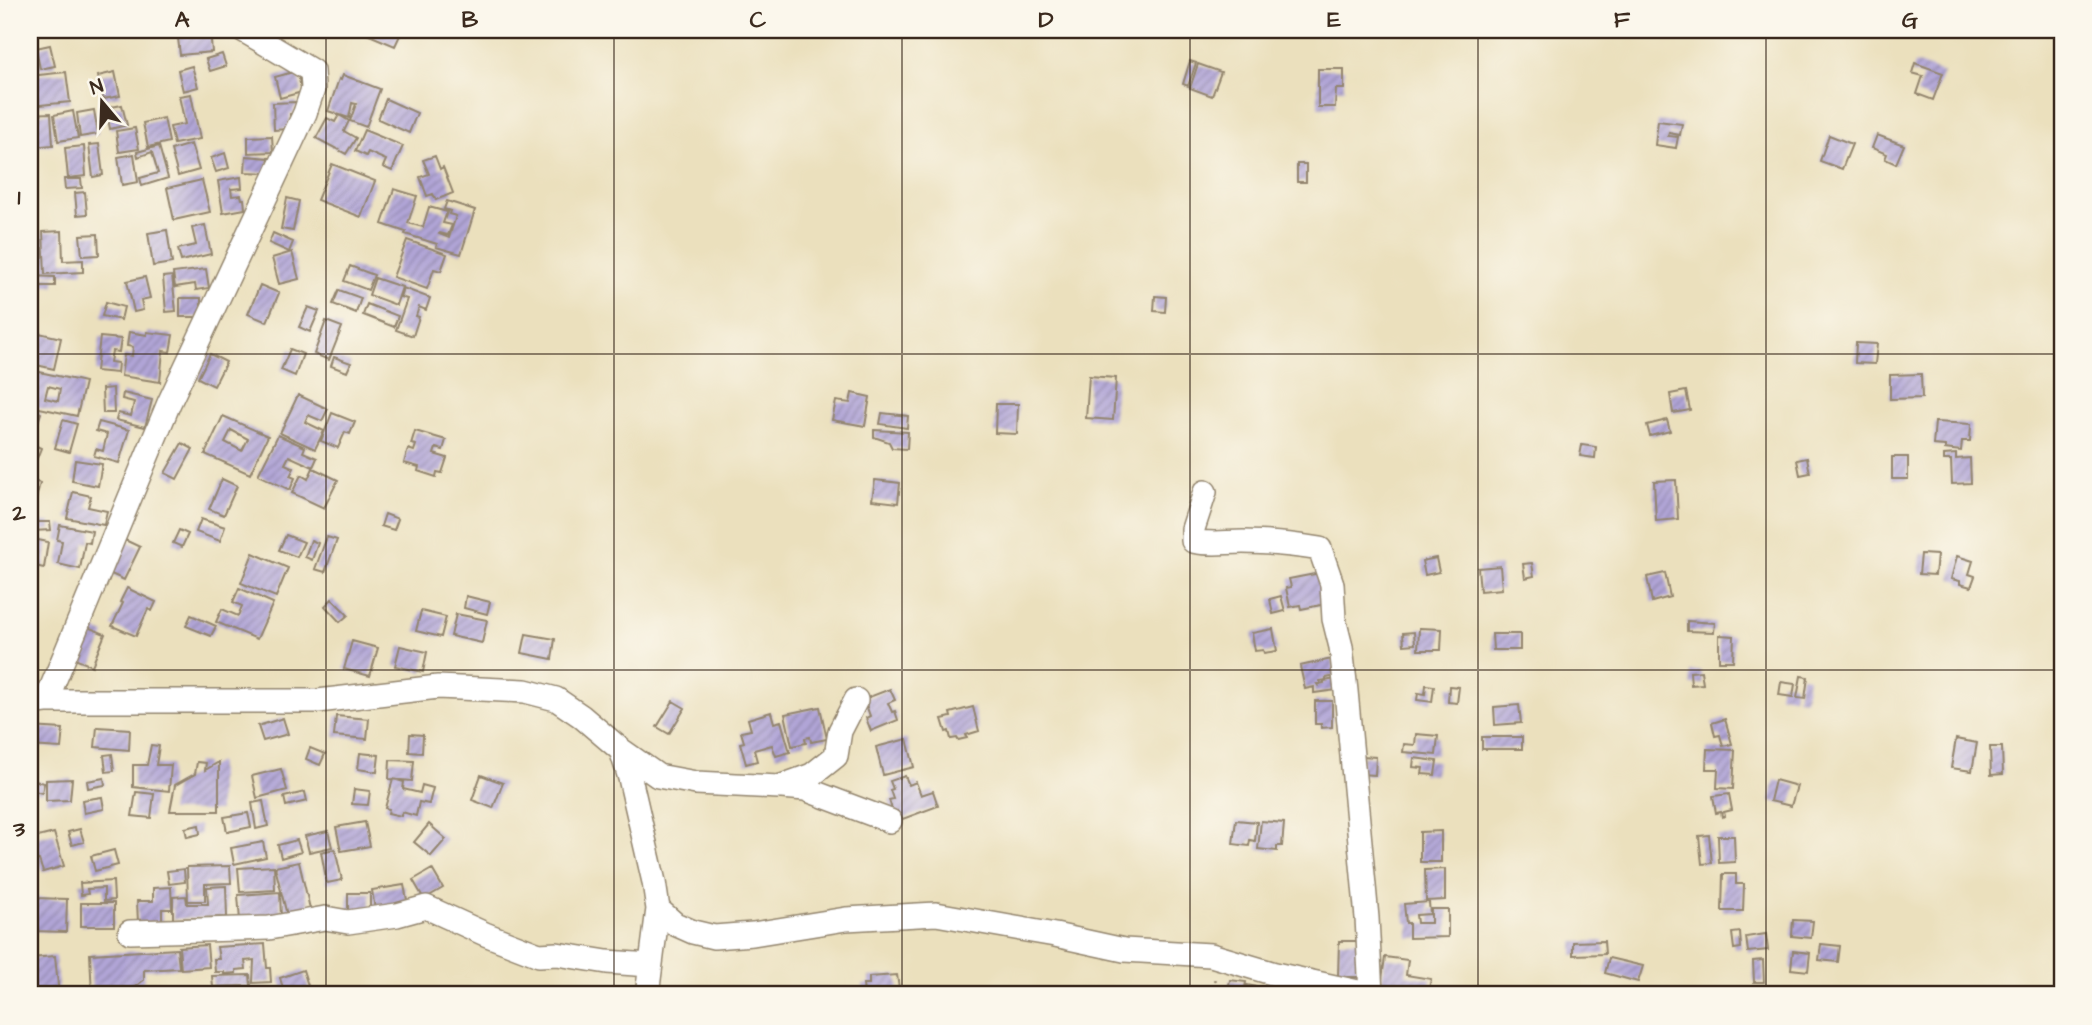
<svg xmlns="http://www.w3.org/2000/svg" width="2092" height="1025" viewBox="0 0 2092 1025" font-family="'Architects Daughter',sans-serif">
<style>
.building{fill:url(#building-hatch);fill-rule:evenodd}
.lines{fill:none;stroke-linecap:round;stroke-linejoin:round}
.minor-casing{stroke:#93856e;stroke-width:26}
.path{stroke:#93856e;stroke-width:2.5;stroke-dasharray:2 5;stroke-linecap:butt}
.minor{stroke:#fff;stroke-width:23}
.grid{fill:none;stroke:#3b2a1e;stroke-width:2;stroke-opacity:0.55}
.neatline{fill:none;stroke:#3b2a1e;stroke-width:2.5}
.grid-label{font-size:23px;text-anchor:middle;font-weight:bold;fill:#3b2a1e}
</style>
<defs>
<pattern id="building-hatch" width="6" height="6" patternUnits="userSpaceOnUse" patternTransform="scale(1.75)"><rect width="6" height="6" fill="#b1a5d7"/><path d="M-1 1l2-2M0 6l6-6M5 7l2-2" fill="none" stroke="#9187ae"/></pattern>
</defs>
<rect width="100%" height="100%" fill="#fbf7ec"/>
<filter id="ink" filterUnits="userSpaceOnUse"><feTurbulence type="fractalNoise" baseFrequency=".0143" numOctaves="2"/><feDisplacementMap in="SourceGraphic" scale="14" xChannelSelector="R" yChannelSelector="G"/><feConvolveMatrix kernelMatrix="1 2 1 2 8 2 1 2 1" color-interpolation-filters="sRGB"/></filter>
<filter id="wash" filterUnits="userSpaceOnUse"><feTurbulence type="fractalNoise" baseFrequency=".00686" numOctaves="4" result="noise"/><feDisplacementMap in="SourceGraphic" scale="28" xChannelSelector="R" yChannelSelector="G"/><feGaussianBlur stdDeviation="1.57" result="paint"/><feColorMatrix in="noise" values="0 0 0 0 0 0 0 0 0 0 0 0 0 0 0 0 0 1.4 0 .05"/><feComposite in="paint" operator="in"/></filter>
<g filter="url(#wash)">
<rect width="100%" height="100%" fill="#ebe0bd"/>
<g id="blocks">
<path class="building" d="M 177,30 L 210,30 L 212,52 L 180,55 Z
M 363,30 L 409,30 L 407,35 L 401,33 L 395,46 L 362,32 Z
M 50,45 L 55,66 L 40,69 L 36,48 Z
M 222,54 L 226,66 L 210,71 L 206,59 Z
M 1190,61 L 1196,63 L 1188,86 L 1183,84 Z
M 1915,63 L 1943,73 L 1933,100 L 1917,94 L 1923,76 L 1912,73 Z
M 1198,64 L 1221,72 L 1212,96 L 1190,88 Z
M 192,66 L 198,87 L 183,91 L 178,70 Z
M 1318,69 L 1344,69 L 1344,89 L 1336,89 L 1335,107 L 1318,107 Z
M 297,71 L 302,92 L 280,98 L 275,77 Z
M 66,72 L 70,102 L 30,106 L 30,76 Z
M 115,72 L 120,96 L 103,99 L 98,76 Z
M 343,75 L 380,89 L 366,127 L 350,121 L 356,104 L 352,103 L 349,118 L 328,111 L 339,79 L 341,80 Z
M 191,94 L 200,139 L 174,144 L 170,127 L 185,124 L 179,96 Z
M 386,99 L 417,113 L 409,133 L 378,119 Z
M 296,102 L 297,107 L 294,108 L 294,114 L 290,114 L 290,126 L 287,129 L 274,130 L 273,103 Z
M 122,105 L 127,125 L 110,129 L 106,108 Z
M 94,110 L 98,134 L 80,137 L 77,113 Z
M 73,111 L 78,138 L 58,141 L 54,115 Z
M 51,113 L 53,145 L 30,147 L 30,114 Z
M 339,115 L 349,121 L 344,131 L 356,138 L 346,154 L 316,138 L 327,118 L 335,122 Z
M 164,118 L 169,142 L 148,147 L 143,123 Z
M 1658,121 L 1682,124 L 1680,135 L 1669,133 L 1668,136 L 1678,137 L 1676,148 L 1655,145 Z
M 135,128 L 139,149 L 119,152 L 116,131 Z
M 364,130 L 403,146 L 392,171 L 383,167 L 386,160 L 368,152 L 366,156 L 355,151 Z
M 1829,135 L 1852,144 L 1842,169 L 1820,161 Z
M 1877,135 L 1904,145 L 1896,164 L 1885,159 L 1887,154 L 1872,148 Z
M 272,136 L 273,152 L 248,153 L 248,137 Z
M 99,144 L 103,175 L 93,177 L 89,145 Z
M 191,144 L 199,170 L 178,176 L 171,150 Z
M 84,146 L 86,176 L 68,178 L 65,148 Z
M 159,146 L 168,178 L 142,186 L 140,178 L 158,173 L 152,152 L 138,157 L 137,152 Z
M 225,153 L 229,168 L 216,172 L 211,158 Z
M 134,154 L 138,182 L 122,185 L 118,157 Z
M 246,156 L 269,158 L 267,173 L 245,172 Z
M 435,156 L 440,169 L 443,167 L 453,193 L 436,200 L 433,194 L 427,196 L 420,177 L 429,174 L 423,160 Z
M 332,164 L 375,181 L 361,217 L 317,200 Z
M 1297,164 L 1306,164 L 1306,182 L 1297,182 Z
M 241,177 L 242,188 L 231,189 L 232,196 L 241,195 L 242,199 L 244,199 L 245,209 L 223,213 L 218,181 Z
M 64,179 L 81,179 L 82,188 L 65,189 Z
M 202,180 L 210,212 L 174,220 L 167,188 Z
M 394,189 L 417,196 L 408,223 L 423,227 L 429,207 L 447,212 L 443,223 L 452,225 L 448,235 L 440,233 L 439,234 L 449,238 L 456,216 L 449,214 L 450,211 L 444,209 L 447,201 L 475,210 L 461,254 L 436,247 L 437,244 L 405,234 L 406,232 L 382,224 Z
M 85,192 L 87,214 L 77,215 L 75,193 Z
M 287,198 L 299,201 L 293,231 L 281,229 Z
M 205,225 L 211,254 L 181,261 L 178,249 L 196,245 L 192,228 Z
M 167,230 L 172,263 L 153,266 L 148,233 Z
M 62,231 L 63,261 L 83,260 L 83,272 L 45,274 L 43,232 Z
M 273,233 L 293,242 L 289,252 L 269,243 Z
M 98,234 L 99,255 L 82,256 L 80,235 Z
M 407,240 L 447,254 L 441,271 L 434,269 L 427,289 L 393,277 Z
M 292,252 L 299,279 L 279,284 L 272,258 Z
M 350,266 L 374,275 L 368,290 L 344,281 Z
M 206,269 L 209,288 L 196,290 L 195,284 L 175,287 L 173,273 Z
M 30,276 L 55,277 L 55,286 L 30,286 Z
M 172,276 L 176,311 L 166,312 L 163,277 Z
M 145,277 L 150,298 L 141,300 L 143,310 L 134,312 L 127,281 Z
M 375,278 L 402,287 L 396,305 L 369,295 Z
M 260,285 L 279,293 L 267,322 L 248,314 Z
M 403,288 L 430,298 L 426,310 L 419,307 L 416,316 L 419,317 L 413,336 L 396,330 L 407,299 L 400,297 Z
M 339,290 L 361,298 L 356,313 L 333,304 Z
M 1155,296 L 1166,297 L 1165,312 L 1154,311 Z
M 180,298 L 201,298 L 201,317 L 180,317 Z
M 106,302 L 124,307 L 121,320 L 102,316 Z
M 367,304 L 398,316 L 394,327 L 363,315 Z
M 308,307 L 319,311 L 310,332 L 299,327 Z
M 326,321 L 342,327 L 329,360 L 314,354 Z
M 129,332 L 147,335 L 147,332 L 173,335 L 170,352 L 163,351 L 160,382 L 121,376 L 124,355 L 132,356 L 133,347 L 127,346 Z
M 39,333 L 61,338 L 54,369 L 32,364 Z
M 100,337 L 121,339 L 119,352 L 112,351 L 110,362 L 118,363 L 117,373 L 96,371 Z
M 1856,343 L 1877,344 L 1875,364 L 1855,363 Z
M 290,349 L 303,354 L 295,376 L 281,370 Z
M 210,354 L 226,362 L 214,386 L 198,378 Z
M 334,357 L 351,363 L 347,372 L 331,366 Z
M 35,371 L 85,382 L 77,416 L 30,406 L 30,394 ZM 48,386 L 60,389 L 58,401 L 45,398 Z
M 1921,374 L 1922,398 L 1890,399 L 1890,375 Z
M 1089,376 L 1116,378 L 1113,420 L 1086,418 Z
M 113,388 L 114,413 L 103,413 L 102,389 Z
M 1686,391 L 1690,410 L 1673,413 L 1670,394 Z
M 123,393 L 152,400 L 145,427 L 116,420 L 118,413 L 131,416 L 134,402 L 122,399 Z
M 852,393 L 870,397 L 865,426 L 832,420 L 836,401 L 850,403 Z
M 298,395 L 328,409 L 322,421 L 308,415 L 305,422 L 324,431 L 315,449 L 280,433 Z
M 996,404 L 1018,404 L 1017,434 L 995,433 Z
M 30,409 L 41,413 L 32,440 L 30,440 Z
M 332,413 L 355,422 L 350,434 L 345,432 L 338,448 L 321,441 Z
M 882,413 L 908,416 L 907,428 L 880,424 Z
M 223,416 L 268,436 L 250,474 L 205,454 ZM 231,430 L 248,439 L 242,451 L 225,442 Z
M 63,420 L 77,424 L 69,452 L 55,448 Z
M 1667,420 L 1670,431 L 1650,436 L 1647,425 Z
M 99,422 L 129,430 L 119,463 L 94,456 L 96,449 L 103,451 L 107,434 L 96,431 Z
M 1935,422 L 1971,424 L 1970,441 L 1962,441 L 1961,451 L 1945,449 L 1945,446 L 1933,445 Z
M 874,430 L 908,432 L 907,449 L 892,448 L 889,442 L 874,437 Z
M 415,431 L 446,440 L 443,450 L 436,448 L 434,454 L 447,458 L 442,473 L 437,472 L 436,477 L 418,471 L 419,467 L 404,463 L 408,449 L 414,451 L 416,445 L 411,444 Z
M 278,435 L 305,447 L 303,452 L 317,458 L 313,467 L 289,456 L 285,464 L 294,468 L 290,476 L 295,478 L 290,490 L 258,475 Z
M 30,443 L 41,448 L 30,476 Z
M 182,443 L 193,449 L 177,479 L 165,473 Z
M 1582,445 L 1596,447 L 1595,458 L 1580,456 Z
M 1956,454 L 1956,459 L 1970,458 L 1971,483 L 1952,484 L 1951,460 L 1944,460 L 1944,455 Z
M 1892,457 L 1908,457 L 1908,479 L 1892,479 Z
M 1807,458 L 1810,473 L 1800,475 L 1797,460 Z
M 75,460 L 102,464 L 98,486 L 72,481 Z
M 313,468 L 338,480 L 324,508 L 292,493 L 301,475 L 308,479 Z
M 222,479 L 237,486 L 224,515 L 209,509 Z
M 30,480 L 40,483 L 35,503 L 30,501 Z
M 875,480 L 900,483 L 898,503 L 872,500 Z
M 1676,480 L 1678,519 L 1656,521 L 1654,481 Z
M 73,492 L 91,496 L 88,507 L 107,511 L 104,525 L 67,518 Z
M 385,514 L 398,519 L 394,530 L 381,526 Z
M 201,519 L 225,527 L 220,541 L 196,532 Z
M 33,522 L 50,522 L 51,530 L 33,531 Z
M 60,525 L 92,531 L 90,543 L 85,542 L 80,569 L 58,564 L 62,541 L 57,540 Z
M 179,530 L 188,534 L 182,547 L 173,543 Z
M 286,535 L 304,542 L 297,557 L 279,550 Z
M 327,537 L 337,540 L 325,572 L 315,569 Z
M 33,539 L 48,542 L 44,568 L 30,565 Z
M 125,540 L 140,547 L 124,580 L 109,573 Z
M 311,540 L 318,543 L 312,560 L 305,557 Z
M 253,553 L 288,568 L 276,597 L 241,583 Z
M 1921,554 L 1937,555 L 1935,575 L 1919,574 Z
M 1957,556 L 1973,561 L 1969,574 L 1975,576 L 1971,587 L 1960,584 L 1960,581 L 1951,579 Z
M 1436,558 L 1439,572 L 1425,575 L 1422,561 Z
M 1532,563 L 1534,576 L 1525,578 L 1523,564 Z
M 1500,566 L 1502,589 L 1480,591 L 1478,568 Z
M 1320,573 L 1326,604 L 1301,609 L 1300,605 L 1290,607 L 1286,588 L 1291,587 L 1289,579 Z
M 1665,573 L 1670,597 L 1652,602 L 1647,577 Z
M 127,588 L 156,602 L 152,611 L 148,609 L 136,636 L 112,626 L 123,603 L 120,602 Z
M 239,588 L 273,603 L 257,639 L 216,622 L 222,609 L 238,616 L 242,606 L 233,602 Z
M 466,596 L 490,602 L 487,614 L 464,608 Z
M 1281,596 L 1285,611 L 1273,614 L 1270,599 Z
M 332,599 L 348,615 L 340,622 L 325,606 Z
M 421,611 L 446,617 L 441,637 L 416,631 Z
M 456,614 L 487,620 L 482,643 L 451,636 Z
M 191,615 L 216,626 L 211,636 L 186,626 Z
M 1687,621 L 1715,623 L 1714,632 L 1687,631 Z
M 85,626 L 105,634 L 92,666 L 72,658 Z
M 1419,628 L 1442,629 L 1441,650 L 1418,650 Z
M 1273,629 L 1277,651 L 1264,653 L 1263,650 L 1255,651 L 1252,633 Z
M 1414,632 L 1415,644 L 1404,645 L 1403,633 Z
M 526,634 L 555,639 L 552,659 L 522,653 Z
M 1492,634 L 1520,634 L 1520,650 L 1493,650 Z
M 1719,635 L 1734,636 L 1733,661 L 1719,661 Z
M 352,641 L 378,648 L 370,676 L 344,669 Z
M 400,646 L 427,652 L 423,672 L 395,666 Z
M 1332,659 L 1336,676 L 1326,678 L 1326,680 L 1320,681 L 1320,684 L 1317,684 L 1319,687 L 1318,684 L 1324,683 L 1324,681 L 1336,679 L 1337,690 L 1314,693 L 1314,687 L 1305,689 L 1300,666 Z
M 1701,671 L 1703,684 L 1691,685 L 1690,672 Z
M 1801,676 L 1808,677 L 1805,699 L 1797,698 Z
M 1781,682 L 1795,684 L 1793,697 L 1779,695 Z
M 1426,685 L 1434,686 L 1432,702 L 1417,700 L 1418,693 L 1425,694 Z
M 1449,686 L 1459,687 L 1457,703 L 1448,702 Z
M 890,689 L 895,700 L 888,703 L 892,712 L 895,711 L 898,720 L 871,731 L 866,718 L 870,716 L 864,699 Z
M 673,701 L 685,708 L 669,734 L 657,727 Z
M 1315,701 L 1332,701 L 1332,727 L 1321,728 L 1321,724 L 1315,724 Z
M 1519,705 L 1521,723 L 1495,725 L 1494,707 Z
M 820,707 L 827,739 L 811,742 L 810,737 L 805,738 L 806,743 L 792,746 L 785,714 Z
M 973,707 L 979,731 L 966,735 L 967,738 L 958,740 L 957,738 L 951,739 L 949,731 L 946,732 L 942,719 L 951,717 L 950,713 Z
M 771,712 L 774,723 L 781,721 L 790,752 L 776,756 L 772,745 L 754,750 L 757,761 L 746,764 L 740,743 L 744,742 L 741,732 L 751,730 L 748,719 Z
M 336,716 L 369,719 L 367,739 L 334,736 Z
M 283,718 L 288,734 L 263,741 L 258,726 Z
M 1725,719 L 1732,744 L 1723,746 L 1720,735 L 1715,736 L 1712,723 Z
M 30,727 L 63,729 L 61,748 L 30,746 Z
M 97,727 L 130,729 L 129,750 L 95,747 Z
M 410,734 L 423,735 L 422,753 L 409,752 Z
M 1416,734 L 1438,736 L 1436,755 L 1403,752 L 1404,744 L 1415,745 Z
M 1482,737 L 1522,737 L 1522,749 L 1482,749 Z
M 907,739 L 914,767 L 883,775 L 876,747 Z
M 1956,739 L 1977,743 L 1972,771 L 1951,768 Z
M 151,745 L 159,746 L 156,765 L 171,765 L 169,791 L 133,787 L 133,765 L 147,765 Z
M 1990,747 L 2002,747 L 2003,774 L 1991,775 Z
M 310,748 L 325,754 L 320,765 L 306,759 Z
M 1707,749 L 1735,750 L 1733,789 L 1717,788 L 1718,769 L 1706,769 Z
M 360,753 L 379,755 L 377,772 L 358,769 Z
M 112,754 L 114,771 L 106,772 L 104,755 Z
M 1362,756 L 1376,757 L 1375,775 L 1360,774 Z
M 1414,758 L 1437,761 L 1435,775 L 1422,774 L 1423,768 L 1413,767 Z
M 390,760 L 414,761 L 412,781 L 389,779 Z
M 197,762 L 206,763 L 205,770 L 219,762 L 219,811 L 170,811 L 175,785 L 195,774 Z
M 281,769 L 287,790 L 257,798 L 252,776 Z
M 481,775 L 503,783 L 493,808 L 472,800 Z
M 905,776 L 909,785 L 916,782 L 921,795 L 933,791 L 938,806 L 900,820 L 897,811 L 893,812 L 889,800 L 893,799 L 890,790 L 893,789 L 890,781 Z
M 104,778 L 105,785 L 88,788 L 87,781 Z
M 72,779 L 70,800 L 46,801 L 46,780 Z
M 393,779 L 404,782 L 403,789 L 420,793 L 422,785 L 433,788 L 429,804 L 419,802 L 416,816 L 402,812 L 401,816 L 388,813 L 389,809 L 385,808 Z
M 30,780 L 44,783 L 42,793 L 30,790 Z
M 1775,780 L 1797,786 L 1791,806 L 1770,801 Z
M 354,789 L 370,791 L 368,805 L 352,804 Z
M 136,792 L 154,794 L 151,818 L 132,816 Z
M 305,792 L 307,801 L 286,806 L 284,797 Z
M 1729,794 L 1732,810 L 1724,812 L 1725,816 L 1722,817 L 1721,812 L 1716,813 L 1713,796 Z
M 102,797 L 104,809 L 84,813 L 82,800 Z
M 263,801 L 268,826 L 256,829 L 252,803 Z
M 248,813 L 251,827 L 227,832 L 224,817 Z
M 1236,820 L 1257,822 L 1255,841 L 1250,840 L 1249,846 L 1233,844 Z
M 1261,821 L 1284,823 L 1282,846 L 1277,846 L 1277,851 L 1258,849 Z
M 365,822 L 370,846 L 341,851 L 336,827 Z
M 429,824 L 446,839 L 431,856 L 414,842 Z
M 199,825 L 200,834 L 187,837 L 185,828 Z
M 80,829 L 84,842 L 72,845 L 68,832 Z
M 328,831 L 332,847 L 309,852 L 305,836 Z
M 1441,831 L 1441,862 L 1420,862 L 1420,832 Z
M 54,833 L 64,866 L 43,872 L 39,860 L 36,860 L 30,839 Z
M 1709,835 L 1712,863 L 1702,864 L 1699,836 Z
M 1718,836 L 1734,836 L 1735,862 L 1719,863 Z
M 297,840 L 301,852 L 281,858 L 278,845 Z
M 263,842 L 266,857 L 234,864 L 231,848 Z
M 335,849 L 342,880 L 327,883 L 321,852 Z
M 114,850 L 118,865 L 95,871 L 91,856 Z
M 299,862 L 311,913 L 288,919 L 275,867 Z
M 230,866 L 231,883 L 205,884 L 205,901 L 188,901 L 187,867 Z
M 274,866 L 275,890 L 240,892 L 238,868 Z
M 184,869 L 185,882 L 169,884 L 167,871 Z
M 432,869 L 443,888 L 424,899 L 413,880 Z
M 1445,869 L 1445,900 L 1426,901 L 1425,870 Z
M 1723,874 L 1736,874 L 1736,884 L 1744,884 L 1743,911 L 1722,911 Z
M 113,881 L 114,900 L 104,901 L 104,888 L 87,889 L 88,894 L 81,895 L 80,883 Z
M 404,885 L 408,905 L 375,910 L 372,890 Z
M 226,886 L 227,917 L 173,919 L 173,897 L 186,896 L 187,904 L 208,904 L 207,887 Z
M 171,887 L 172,909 L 162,909 L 162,922 L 138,923 L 137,901 L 153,901 L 153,888 Z
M 280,892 L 281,918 L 240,921 L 238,895 Z
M 348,893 L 370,893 L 370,915 L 348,914 Z
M 34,898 L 67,899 L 66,932 L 33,931 Z
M 1429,902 L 1430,914 L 1416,915 L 1417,923 L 1431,923 L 1431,909 L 1448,909 L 1448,937 L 1409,938 L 1409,923 L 1406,923 L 1404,904 Z
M 81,903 L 114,903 L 114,926 L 81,926 Z
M 1793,920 L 1813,921 L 1811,938 L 1792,936 Z
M 1740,932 L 1741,948 L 1734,949 L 1732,933 Z
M 1766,934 L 1768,950 L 1748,952 L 1746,937 Z
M 1339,941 L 1362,941 L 1361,977 L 1338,977 Z
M 1604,941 L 1605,954 L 1573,955 L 1573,942 Z
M 265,944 L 267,968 L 270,968 L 271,982 L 253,983 L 254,960 L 245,961 L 246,969 L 236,970 L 236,973 L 224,974 L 224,972 L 215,972 L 214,959 L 219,959 L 217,947 Z
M 1821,944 L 1840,946 L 1838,962 L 1819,960 Z
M 207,945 L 209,967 L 181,969 L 179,947 Z
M 177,949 L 179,968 L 144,970 L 144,980 L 124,995 L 92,995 L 90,954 Z
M 1793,951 L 1810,953 L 1808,971 L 1791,969 Z
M 55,956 L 59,995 L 30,995 L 30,958 Z
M 1385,957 L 1408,960 L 1406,975 L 1431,979 L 1428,994 L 1381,987 Z
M 1609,958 L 1643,966 L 1638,982 L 1605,973 Z
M 1763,960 L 1764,982 L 1754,982 L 1753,961 Z
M 303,970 L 311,995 L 285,995 L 280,978 Z
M 250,975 L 251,986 L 213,987 L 212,976 Z
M 897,975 L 899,988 L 896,989 L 897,995 L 864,995 L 863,984 L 869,984 L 869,977 Z
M 1230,980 L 1246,982 L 1244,994 L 1228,991 Z
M 1247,985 L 1267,989 L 1266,995 L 1246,993 Z"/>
</g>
</g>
<g filter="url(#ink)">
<use href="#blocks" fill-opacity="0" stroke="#93856e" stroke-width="2"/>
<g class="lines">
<defs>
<path id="minor" d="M 1205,492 L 1193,529 L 1193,541 C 1210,545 1225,542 1243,542 C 1269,542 1294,545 1320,549 L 1332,584 L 1334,619 L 1341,647 L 1346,691 L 1367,918 L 1371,994
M 46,701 L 169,403 L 305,113 L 313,89 L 312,71 L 243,30
M 30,703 L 46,701 L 318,701 L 438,687 L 525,691 L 556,699 L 581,716 L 621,750 L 630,778 L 654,882 L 658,909 L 675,924 L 693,932 L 714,937 L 753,934 L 846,919 L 936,914 L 1055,935 L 1124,950 L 1211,955 L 1275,974 L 1372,995
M 621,750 L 658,776 L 696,783 L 779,787 L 812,775 L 836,756 L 840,731 L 856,700
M 782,787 L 805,789 L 890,821
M 130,932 L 269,928 L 325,918 L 348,922 L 397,915 L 426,907 L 485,934 L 539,955 L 557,954 L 607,962 L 650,965
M 647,995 L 658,909"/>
</defs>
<use href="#minor" class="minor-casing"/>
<path class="path" d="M 1213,995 L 1215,975"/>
<use href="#minor" class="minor"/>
</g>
</g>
<path class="grid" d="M 326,30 L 326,995M 614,30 L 614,995M 902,30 L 902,995M 1190,30 L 1190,995M 1478,30 L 1478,995M 1766,30 L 1766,995M 30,354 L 2062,354M 30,670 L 2062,670"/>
<rect width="2092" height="1025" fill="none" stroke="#fbf7ec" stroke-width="77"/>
<g transform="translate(102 102) rotate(341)" stroke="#fbf7ec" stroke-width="5" paint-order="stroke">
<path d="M0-5L12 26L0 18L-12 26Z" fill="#3b2a1e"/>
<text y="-10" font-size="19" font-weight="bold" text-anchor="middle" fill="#3b2a1e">N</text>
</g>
<rect x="38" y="38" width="2016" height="948" class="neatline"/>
<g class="grid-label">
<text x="182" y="27">A</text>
<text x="470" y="27">B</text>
<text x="758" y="27">C</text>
<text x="1046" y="27">D</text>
<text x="1334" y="27">E</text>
<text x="1622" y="27">F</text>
<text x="1910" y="27">G</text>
<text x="19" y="204">1</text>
<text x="19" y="520">2</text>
<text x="19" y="836">3</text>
</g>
</svg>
